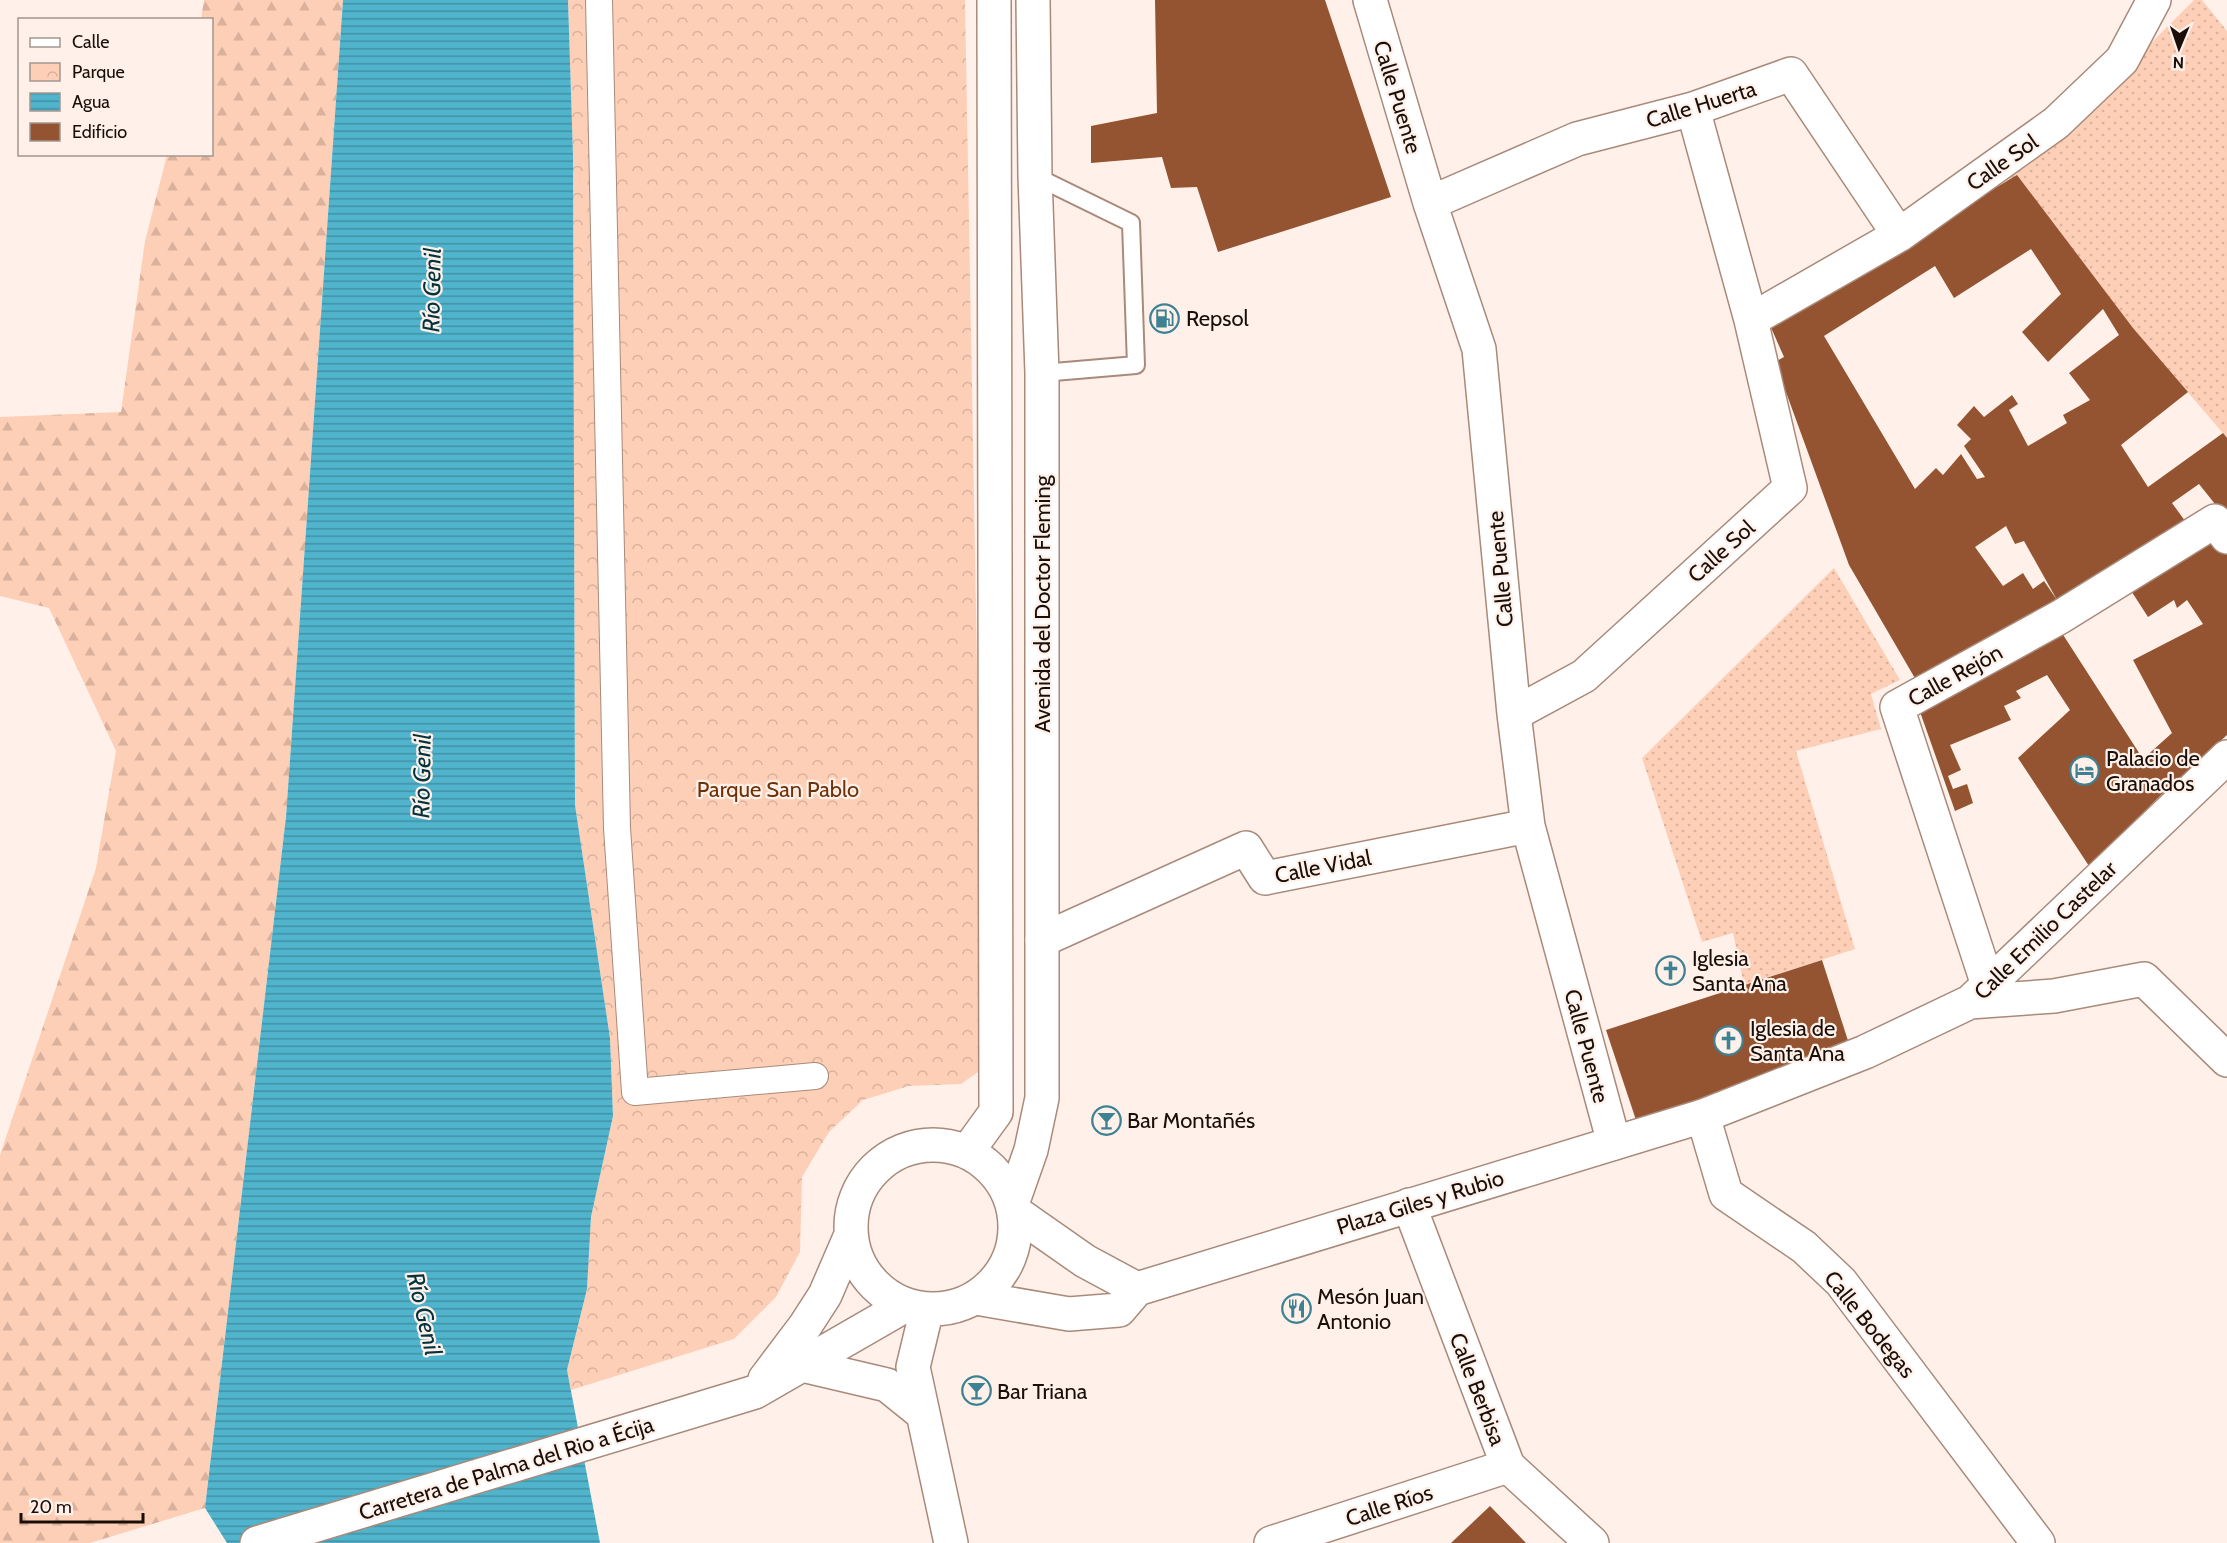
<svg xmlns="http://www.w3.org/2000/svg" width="2227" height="1543" viewBox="0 0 2227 1543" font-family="Cabin,sans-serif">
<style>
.grass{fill:url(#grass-dots)}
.forest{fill:url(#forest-firs)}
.park{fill:url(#park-crowns)}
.water{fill:url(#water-rules)}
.building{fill:#945431;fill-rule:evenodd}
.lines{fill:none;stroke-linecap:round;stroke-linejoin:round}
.service-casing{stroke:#a98a7a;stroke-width:20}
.pedestrian-casing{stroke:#a98a7a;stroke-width:28}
.minor-casing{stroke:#a98a7a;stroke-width:36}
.tertiary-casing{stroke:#a98a7a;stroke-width:36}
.service{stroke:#fff;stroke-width:16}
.pedestrian{stroke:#fff;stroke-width:26}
.minor{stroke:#fff;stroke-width:33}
.tertiary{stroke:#fff;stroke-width:33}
.labels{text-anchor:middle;stroke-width:4.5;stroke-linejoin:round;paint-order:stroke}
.street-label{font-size:22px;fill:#190e08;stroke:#fff1ea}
.poi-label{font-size:22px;fill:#190e08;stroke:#fff1ea;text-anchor:start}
.park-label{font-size:22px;fill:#703106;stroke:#fff1ea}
.water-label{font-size:24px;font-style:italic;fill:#02323d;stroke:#fff1ea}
</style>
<defs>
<pattern id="grass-dots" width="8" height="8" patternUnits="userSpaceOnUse" patternTransform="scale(1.5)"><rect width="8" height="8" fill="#fecfb7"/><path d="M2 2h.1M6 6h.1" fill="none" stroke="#d9b19c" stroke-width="1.8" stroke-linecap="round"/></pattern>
<pattern id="forest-firs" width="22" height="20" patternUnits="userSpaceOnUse" patternTransform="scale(1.5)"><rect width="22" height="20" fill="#fecfb7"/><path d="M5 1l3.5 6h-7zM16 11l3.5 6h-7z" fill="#d9b19c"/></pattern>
<pattern id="park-crowns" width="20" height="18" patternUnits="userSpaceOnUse" patternTransform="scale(1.5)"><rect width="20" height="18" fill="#fecfb7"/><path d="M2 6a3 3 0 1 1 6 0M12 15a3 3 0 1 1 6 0" fill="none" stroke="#d9b19c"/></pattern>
<pattern id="water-rules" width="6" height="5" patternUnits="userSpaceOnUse" patternTransform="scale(1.5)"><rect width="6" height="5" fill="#51b4cd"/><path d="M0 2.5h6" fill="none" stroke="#4291a4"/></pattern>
</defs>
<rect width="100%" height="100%" fill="#fff1ea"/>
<path class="grass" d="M 2194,0 L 2202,0 L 2227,31 L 2227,438 L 2001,174 L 2099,95 Z
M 1834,568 L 1900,680 L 1871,694 L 1881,729 L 1796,751 L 1855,949 L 1744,985 L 1733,933 L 1702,942 L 1642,758 Z"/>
<path class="forest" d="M 204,0 L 343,0 L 286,817 L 205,1508 L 90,1543 L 0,1543 L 0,1155 L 96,868 L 116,751 L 49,608 L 0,596 L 0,417 L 121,412 L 145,241 L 167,155 L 212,154 L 212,20 L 201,19 Z"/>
<path class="park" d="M 568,0 L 965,0 L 984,1049 L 978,1072 L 961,1084 L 909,1086 L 863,1100 L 829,1132 L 802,1177 L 800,1252 L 776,1297 L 734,1339 L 571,1390 L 567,1370 L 587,1289 L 591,1217 L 613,1116 L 610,1038 L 575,805 L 573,155 Z"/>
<path class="water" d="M 343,0 L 568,0 L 573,155 L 575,805 L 610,1038 L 613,1116 L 591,1217 L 587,1289 L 567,1370 L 600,1543 L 227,1543 L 205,1508 L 286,817 Z"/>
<path class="building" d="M 1155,0 L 1325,0 L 1391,197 L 1218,252 L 1197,187 L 1171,188 L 1162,157 L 1091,163 L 1091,126 L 1157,113 Z
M 2017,175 L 2133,328 L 2188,392 L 2121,445 L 2148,487 L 2223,433 L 2227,438 L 2227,519 L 2199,484 L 2172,503 L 2188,525 L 2060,605 L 1916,680 L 1849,565 L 1775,362 L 1784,357 L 1769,323 ZM 2031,249 L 2061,294 L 2022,332 L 2048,362 L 2103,309 L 2119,335 L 2069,373 L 2090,400 L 2063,415 L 2067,423 L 2028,446 L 2009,410 L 2018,404 L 2012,395 L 1984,417 L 1974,406 L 1957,425 L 1971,439 L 1964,446 L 1985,477 L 1977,479 L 1961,454 L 1943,475 L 1936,468 L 1915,489 L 1824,336 L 1935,266 L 1954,298 ZM 2006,526 L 2015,544 L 2024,541 L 2057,600 L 2044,581 L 2033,589 L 2023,573 L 2003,586 L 1975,547 Z
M 2210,533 L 2227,553 L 2227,735 L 2164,792 L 2089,866 L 2018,758 L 2070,710 L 2047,675 L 2016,691 L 2021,698 L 2004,706 L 2011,720 L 1950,745 L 1961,770 L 1948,776 L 1953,789 L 1967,784 L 1973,803 L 1955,811 L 1919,709 L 2060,630 L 2143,759 L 2172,733 L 2133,660 L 2203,624 L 2187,600 L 2177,608 L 2174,600 L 2148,617 L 2128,586 Z
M 1822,960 L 1852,1053 L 1637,1123 L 1606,1030 Z
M 1490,1506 L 1526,1543 L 1451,1543 Z"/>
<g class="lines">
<defs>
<path id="service" d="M 1035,176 L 1131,223 L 1136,365 L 1042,373"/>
<path id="pedestrian" d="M 599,0 L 617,828 L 635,1092 L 815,1076"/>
<path id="minor" d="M 1370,0 L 1430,203 L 1479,349 L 1514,714 L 1528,826 L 1614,1143
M 1430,203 L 1577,139 L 1693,109 L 1791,74 L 1899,235
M 1751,320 L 1899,235 L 2056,123 L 2122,60 L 2154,0
M 1514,714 L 1584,676 L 1790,488 L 1751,320 L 1693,109
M 1042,940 L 1246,848 L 1265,878 L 1528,826
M 1988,985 L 1897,707 L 2060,617 L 2215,521 L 2227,537
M 1703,1116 L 1726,1194 L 1804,1247 L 1841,1282 L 2038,1543
M 1409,1205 L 1508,1466 L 1592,1543
M 1271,1543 L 1508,1466"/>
<path id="tertiary" d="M 1970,1002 L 2054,996 L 2144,979 L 2227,1060
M851 1227a82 82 0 1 1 164 0a82 82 0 1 1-164 0Z
M 967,1152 L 996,1112 L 994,0
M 1012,1204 L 1031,1150 L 1042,1098 L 1042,373 L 1035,176 L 1033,0
M 1015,1212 L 1085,1261 L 1137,1289
M 976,1298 L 1069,1314 L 1119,1310 L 1137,1289 L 1703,1116 L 1865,1052 L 1970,1002 L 2227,757
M 927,1309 L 913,1367 L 951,1543
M 802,1365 L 887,1385 L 923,1414
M 765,1379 L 805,1326 L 825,1295 L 850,1237
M 257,1543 L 755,1392 L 906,1305"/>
</defs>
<use href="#service" class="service-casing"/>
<use href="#pedestrian" class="pedestrian-casing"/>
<use href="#minor" class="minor-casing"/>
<use href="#tertiary" class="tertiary-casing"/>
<use href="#service" class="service"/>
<use href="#pedestrian" class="pedestrian"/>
<use href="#minor" class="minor"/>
<use href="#tertiary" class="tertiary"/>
</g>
<defs>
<symbol id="fuel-ring" viewBox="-11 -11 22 22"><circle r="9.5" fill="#fff1ea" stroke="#3e8192" stroke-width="1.5"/><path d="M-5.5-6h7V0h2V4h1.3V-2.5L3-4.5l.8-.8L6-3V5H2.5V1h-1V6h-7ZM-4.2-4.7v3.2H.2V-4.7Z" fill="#3e8192"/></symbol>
<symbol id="hotel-ring" viewBox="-11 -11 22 22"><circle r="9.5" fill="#fff1ea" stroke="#3e8192" stroke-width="1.5"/><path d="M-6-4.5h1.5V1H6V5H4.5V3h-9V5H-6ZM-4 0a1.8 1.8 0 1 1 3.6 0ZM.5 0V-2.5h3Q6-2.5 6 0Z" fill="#3e8192"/></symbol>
<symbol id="church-ring" viewBox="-11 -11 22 22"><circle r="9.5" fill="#fff1ea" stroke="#3e8192" stroke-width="1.5"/><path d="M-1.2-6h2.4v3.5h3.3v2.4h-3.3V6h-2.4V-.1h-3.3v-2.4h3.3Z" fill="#3e8192"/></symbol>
<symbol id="bar-ring" viewBox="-11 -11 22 22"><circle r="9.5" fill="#fff1ea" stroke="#3e8192" stroke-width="1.5"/><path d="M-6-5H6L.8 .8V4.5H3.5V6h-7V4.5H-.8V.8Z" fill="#3e8192"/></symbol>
<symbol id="restaurant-ring" viewBox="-11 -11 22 22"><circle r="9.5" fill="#fff1ea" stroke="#3e8192" stroke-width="1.5"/><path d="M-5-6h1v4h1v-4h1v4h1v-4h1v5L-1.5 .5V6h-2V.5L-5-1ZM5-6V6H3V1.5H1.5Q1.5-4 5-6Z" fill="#3e8192"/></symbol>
</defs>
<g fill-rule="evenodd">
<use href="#fuel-ring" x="1148" y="302" width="33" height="33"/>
<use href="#hotel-ring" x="2068" y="754" width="33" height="33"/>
<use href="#church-ring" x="1654" y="954" width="33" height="33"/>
<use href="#church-ring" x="1712" y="1024" width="33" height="33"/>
<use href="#bar-ring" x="1090" y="1104" width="33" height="33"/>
<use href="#restaurant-ring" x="1280" y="1292" width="33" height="33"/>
<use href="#bar-ring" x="960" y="1374" width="33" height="33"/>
</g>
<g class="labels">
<g class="street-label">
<text transform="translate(1398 97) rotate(73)" y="8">Calle Puente</text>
<text transform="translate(1701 104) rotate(-17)" y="8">Calle Huerta</text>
<text transform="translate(2002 162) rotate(-35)" y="8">Calle Sol</text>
<text transform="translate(1721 551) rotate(-42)" y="8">Calle Sol</text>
<text transform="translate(1500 569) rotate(-95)" y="8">Calle Puente</text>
<text transform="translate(1042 604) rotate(-90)" y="8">Avenida del Doctor Fleming</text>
<text transform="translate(1955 675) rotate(-29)" y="8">Calle Rejón</text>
<text transform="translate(1323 866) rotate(-11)" y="8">Calle Vidal</text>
<text transform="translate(2045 930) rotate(-44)" y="8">Calle Emilio Castelar</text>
<text transform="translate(1587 1046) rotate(75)" y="8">Calle Puente</text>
<text transform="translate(1420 1202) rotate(-17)" y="8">Plaza Giles y Rubio</text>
<text transform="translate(1870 1324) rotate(51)" y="8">Calle Bodegas</text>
<text transform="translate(1478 1389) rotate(69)" y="8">Calle Berbisa</text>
<text transform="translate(506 1468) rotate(-17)" y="8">Carretera de Palma del Rio a Écija</text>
<text transform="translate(1389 1505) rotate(-18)" y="8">Calle Ríos</text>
</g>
<g class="poi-label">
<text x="1186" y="326">Repsol</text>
<text x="2106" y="766">Palacio de<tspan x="2106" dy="25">Granados</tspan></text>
<text x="1692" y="966">Iglesia<tspan x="1692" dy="25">Santa Ana</tspan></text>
<text x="1750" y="1036">Iglesia de<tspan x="1750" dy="25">Santa Ana</tspan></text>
<text x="1127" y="1128">Bar Montañés</text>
<text x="1317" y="1304">Mesón Juan<tspan x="1317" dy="25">Antonio</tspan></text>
<text x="997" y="1399">Bar Triana</text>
</g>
<g class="park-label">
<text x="778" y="797">Parque San Pablo</text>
</g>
<g class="water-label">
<text transform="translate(432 290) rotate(-89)" y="8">Río Genil</text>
<text transform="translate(422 776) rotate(-89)" y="8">Río Genil</text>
<text transform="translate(424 1314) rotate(77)" y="8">Río Genil</text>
</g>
</g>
<rect x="18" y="18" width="195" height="138" fill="#fff1ea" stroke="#a39690" stroke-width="1.5"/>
<rect x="30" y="38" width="30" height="9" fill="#ffffff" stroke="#a39690" stroke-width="1.5"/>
<text x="72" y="48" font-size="18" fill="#190e08">Calle</text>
<rect x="30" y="63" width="30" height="18" fill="url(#park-crowns)" stroke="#a39690" stroke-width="1.5"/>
<text x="72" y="78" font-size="18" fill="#190e08">Parque</text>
<rect x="30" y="93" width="30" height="18" fill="url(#water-rules)" stroke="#a39690" stroke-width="1.5"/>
<text x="72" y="108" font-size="18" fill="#190e08">Agua</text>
<rect x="30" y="123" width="30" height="18" fill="#945431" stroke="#a39690" stroke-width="1.5"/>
<text x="72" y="138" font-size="18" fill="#190e08">Edificio</text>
<g transform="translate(2179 48) rotate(182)" stroke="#fff1ea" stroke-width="4.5" paint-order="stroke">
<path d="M0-4.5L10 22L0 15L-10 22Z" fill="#190e08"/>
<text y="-9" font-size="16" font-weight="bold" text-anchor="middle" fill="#190e08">N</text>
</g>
<path d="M21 1513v9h122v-9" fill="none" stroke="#190e08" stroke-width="3"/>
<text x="30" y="1513" font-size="18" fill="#190e08" stroke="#fff1ea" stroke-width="4.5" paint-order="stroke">20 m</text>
</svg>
